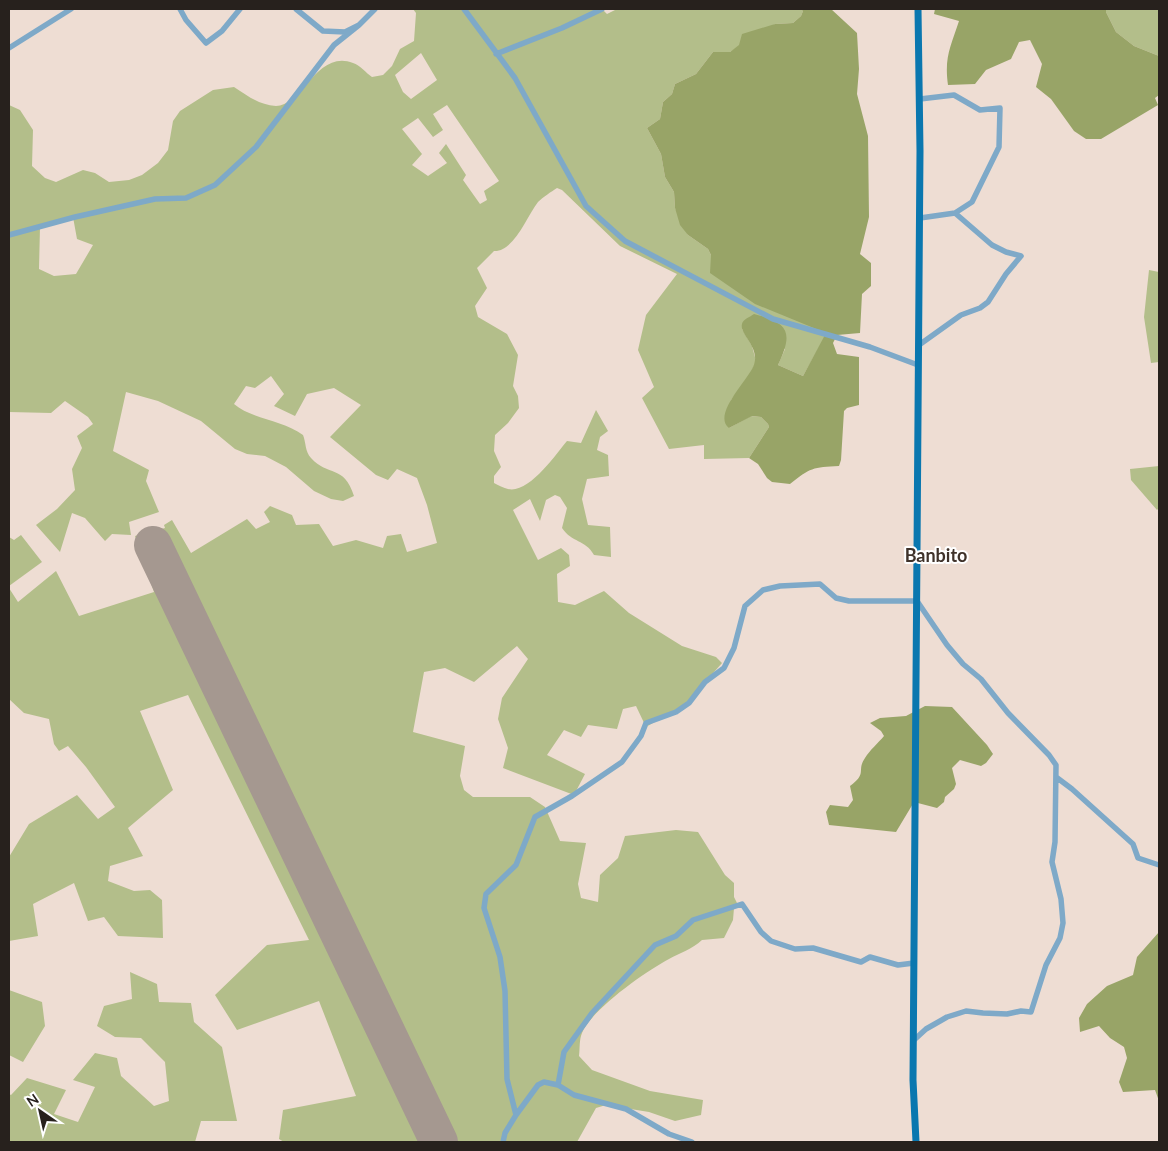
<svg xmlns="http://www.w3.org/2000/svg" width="1168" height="1151" viewBox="0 0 1168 1151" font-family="Lato,sans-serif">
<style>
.green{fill:#b3be8a;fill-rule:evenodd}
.forest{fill:#98a467}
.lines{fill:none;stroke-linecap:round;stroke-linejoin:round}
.runway{stroke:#a59890;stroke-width:38}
.minor{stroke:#7ea9c8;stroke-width:5.5}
.major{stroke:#0a77af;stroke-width:7}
.labels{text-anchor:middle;stroke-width:4;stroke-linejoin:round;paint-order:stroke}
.quarter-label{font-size:18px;font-weight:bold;fill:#3f322a;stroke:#fff}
</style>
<rect width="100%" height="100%" fill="#eeddd3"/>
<path class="green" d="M 413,9 L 602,9 L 607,14 L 617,9 L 800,9 L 803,11 L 801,16 L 793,23 L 775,24 L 730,52 L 713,52 L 696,74 L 675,84 L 672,94 L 663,102 L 660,119 L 647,128 L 661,154 L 665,177 L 674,192 L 675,208 L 688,235 L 708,249 L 711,255 L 827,333 L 803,376 L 778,365 L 785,349 L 742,329 L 752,346 L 756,361 L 750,375 L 731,400 L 729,428 L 751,416 L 761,417 L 768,424 L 769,427 L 749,458 L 704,459 L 704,445 L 669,449 L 642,398 L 654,387 L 638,350 L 646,315 L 677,274 L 620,246 L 562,190 L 557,188 C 551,192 543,197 538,202 C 527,216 514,252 494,251 L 477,268 L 487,288 L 475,306 L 478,317 L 507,334 L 518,355 L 513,386 L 518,396 L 519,408 L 508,423 L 495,435 L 494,451 L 501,467 L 494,476 L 494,483 C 498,485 504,488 508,489 C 529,494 556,454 567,441 L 581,443 L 596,410 L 608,431 L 600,437 L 597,450 L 608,455 L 609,476 L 587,479 L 582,499 L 588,525 L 610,527 L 611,557 L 594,555 C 585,539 572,543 562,528 L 567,508 L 560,497 L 555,495 L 546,500 L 540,521 L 530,499 L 513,510 L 538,560 L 561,548 L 569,555 L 570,566 L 557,574 L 558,602 L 575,605 L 604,591 L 629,613 L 682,646 L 716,657 L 722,663 L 687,703 L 646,727 L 636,706 L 623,709 L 617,729 L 588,725 L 581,737 L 564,730 L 547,755 L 585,774 L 574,795 L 503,768 L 508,748 L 498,719 L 502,698 L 528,659 L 517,646 L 474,682 L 445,668 L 424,672 L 413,732 L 465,746 L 460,776 L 464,790 L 473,797 L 530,797 L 545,807 L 560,841 L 586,843 L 578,884 L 581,898 L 598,902 L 600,875 L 618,858 L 625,836 L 676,830 L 698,832 L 725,875 L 734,883 L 734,897 L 738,905 L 734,908 L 733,920 L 724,938 L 702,940 C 692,949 680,953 669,959 C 646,971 591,1010 582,1033 C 579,1040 580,1049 579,1056 L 592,1070 L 650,1091 L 703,1100 L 701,1115 L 675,1121 L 649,1112 L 606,1105 L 596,1108 L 577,1142 L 284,1142 L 279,1139 L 283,1110 L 356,1096 L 319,1001 L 237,1030 L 215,995 L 267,945 L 309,940 L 188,695 L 140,711 L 173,790 L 128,828 L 143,856 L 110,866 L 108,881 L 134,891 L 150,890 L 162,900 L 163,938 L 118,936 L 104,917 L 88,921 L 74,883 L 33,904 L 38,936 L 9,941 L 9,857 L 29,824 L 77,795 L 98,819 L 115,807 L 86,767 L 68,746 L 59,751 L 54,744 L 49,719 L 24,713 L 9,699 L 9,588 L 18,602 L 56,571 L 79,616 L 154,592 L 135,536 L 165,528 L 164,525 L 172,520 L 191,553 L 247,519 L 256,529 L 270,522 L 264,512 L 270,506 L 292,515 L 296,525 L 319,524 L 333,546 L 356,540 L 383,548 L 387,536 L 401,534 L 407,552 L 437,543 L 427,505 L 417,478 L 397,469 L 388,480 L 376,475 L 330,437 L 361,405 L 334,388 L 307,394 L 295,416 L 274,406 L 284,394 L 271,376 L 255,388 L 246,386 L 234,404 C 251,419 283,420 303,435 C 306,442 305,452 311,458 C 328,477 344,464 354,496 L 343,501 L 331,499 L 314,491 L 286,467 L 265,456 L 247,454 L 235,449 L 201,421 L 158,401 L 126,392 L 113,451 L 149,470 L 146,481 L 159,512 L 129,522 L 131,535 L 112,534 L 105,541 L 85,518 L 72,513 L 60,552 L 36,525 L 57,509 L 75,490 L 72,469 L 82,448 L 77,436 L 93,424 L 88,417 L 65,401 L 51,413 L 9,412 L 9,105 L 20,110 L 33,130 L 32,166 L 45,178 L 56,182 L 83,170 L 95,173 L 109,182 L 129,180 L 142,175 L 158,163 L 168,150 L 173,121 L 180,111 L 213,90 L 234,87 C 248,96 259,105 276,106 C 302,106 317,49 353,63 C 360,65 366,73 372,77 L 383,75 L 392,66 L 400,49 L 414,41 L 416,13 ZM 421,53 L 437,80 L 411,99 L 403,92 L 395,75 ZM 447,105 L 499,181 L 484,191 L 487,200 L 480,204 L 463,180 L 466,175 L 446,144 L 439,153 L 447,163 L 428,176 L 412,165 L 422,154 L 402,129 L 418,118 L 433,137 L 443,130 L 433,114 ZM 73,217 L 77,239 L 93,245 L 76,274 L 54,276 L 39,269 L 40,227 Z
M 1106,9 L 1159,9 L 1159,56 L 1134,46 L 1116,32 L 1106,12 Z
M 1149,270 L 1159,272 L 1159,362 L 1151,363 L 1144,317 Z
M 1159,466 L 1159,508 L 1157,510 L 1131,480 L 1130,469 Z
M 21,535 L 42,562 L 9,586 L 9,537 L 14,540 Z
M 130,972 L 157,984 L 159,1002 L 191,1003 L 194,1022 L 222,1047 L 237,1121 L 201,1121 L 195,1142 L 9,1142 L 9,1094 L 11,1095 L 27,1078 L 66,1090 L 54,1114 L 78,1122 L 95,1087 L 73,1080 L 95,1053 L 117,1058 L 121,1076 L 154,1106 L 169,1101 L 165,1062 L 141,1038 L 115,1037 L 97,1026 L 104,1006 L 132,999 Z
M 9,990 L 42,1002 L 45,1026 L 23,1062 L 9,1055 Z"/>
<path class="forest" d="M 800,9 L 831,9 L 857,33 L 859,69 L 857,94 L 868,136 L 869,217 L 860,254 L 871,263 L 871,286 L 862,294 L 860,333 L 837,335 L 833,343 L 837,354 L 859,357 L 859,405 L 847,408 L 844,411 L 841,460 L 839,466 C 813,467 810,468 790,484 L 772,482 L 767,478 L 758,464 L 749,458 L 769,427 L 768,424 L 761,417 L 752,416 L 729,428 C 712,415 747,381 753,367 C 762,348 739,335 742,324 C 743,319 750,317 754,314 C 790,323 793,333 778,365 L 803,376 L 826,333 L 755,304 L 710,273 L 711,255 L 708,249 L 688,235 L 680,225 L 675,208 L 674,192 L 665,177 L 661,154 L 647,128 L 660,119 L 663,102 L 672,94 L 675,84 L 696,74 L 713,52 L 730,52 L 739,45 L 742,34 L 775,24 L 793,23 L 801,16 L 803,11 Z
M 935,9 L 1106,9 L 1106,12 L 1116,32 L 1134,46 L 1159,56 L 1159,95 L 1155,98 L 1158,105 L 1101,139 L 1086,139 L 1074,131 L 1051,99 L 1036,87 L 1042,64 L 1030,40 L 1019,42 L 1011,59 L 986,70 L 975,84 L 948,85 C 944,57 951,46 959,21 L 934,14 Z
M 925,706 L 952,707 L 987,745 L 993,754 L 986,763 L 981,766 L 960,760 L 952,768 L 956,784 L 954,789 L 945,797 L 944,802 L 937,808 L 914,802 L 896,832 L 829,825 L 826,812 L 830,805 L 848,807 L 853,800 L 850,786 C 868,773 856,771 865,758 C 870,750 878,743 884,736 L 881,731 L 870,723 L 880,718 L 906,716 Z
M 1159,932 L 1159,1101 L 1155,1090 L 1123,1092 L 1119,1082 L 1127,1058 L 1124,1047 L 1110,1038 L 1099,1026 L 1080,1032 L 1079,1018 L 1087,1004 L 1107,986 L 1133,975 L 1137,957 Z"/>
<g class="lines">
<path class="runway" d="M 153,545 L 439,1142"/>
<path class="minor" d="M 180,9 L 186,20 L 206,43 L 222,31 L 240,9
M 296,9 L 323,31 L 345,32 L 359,25 L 375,9
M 464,9 L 515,78 L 586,206 L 625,241 L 773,319 L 870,347 L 918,365
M 9,48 L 71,9
M 496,54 L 562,28 L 602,9
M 920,99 L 954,95 L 980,110 L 1000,108 L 999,147 L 972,202 L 955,213
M 9,235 L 75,217 L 155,199 L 186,198 L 215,185 L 256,147 L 334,45 L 359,25
M 919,345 L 961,315 L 980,308 L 988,302 L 1006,274 L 1021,256 L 1006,252 L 992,245 L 955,213 L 920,218
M 1056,777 L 1072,789 L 1133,844 L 1138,858 L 1159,865
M 558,1085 L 564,1052 L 592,1013 L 655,945 L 676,936 L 693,920 L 742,904 L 761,932 L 771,941 L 795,949 L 813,948 L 861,962 L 870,957 L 898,965 L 914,963
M 516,1115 L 507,1079 L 505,991 L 500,957 L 484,908 L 486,894 L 516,865 L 535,817 L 572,796 L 622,762 L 641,736 L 646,723 L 676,712 L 689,703 L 705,682 L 724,668 L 734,648 L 745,606 L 763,590 L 780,586 L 820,584 L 836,598 L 849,601 L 917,601 L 947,645 L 963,664 L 981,679 L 1008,713 L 1049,755 L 1056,765 L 1055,842 L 1052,862 L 1061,899 L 1063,923 L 1060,938 L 1046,965 L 1031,1012 L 1021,1011 L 1007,1014 L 983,1013 L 966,1011 L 947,1017 L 926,1029 L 914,1040
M 503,1142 L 505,1133 L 516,1115 L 538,1085 L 544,1082 L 558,1085 L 574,1095 L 626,1109 L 669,1134 L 692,1142"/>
<path class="major" d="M 916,1142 L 913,1080 L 920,151 L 918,9"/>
</g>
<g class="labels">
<g class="quarter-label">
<text x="936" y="562">Banbito</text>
</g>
</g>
<rect width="1168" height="1151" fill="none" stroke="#27211d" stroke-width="20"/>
<g transform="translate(40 1111) rotate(326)" stroke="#ffffff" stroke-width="4" paint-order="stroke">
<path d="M0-4L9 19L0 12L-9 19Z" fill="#27211d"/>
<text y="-8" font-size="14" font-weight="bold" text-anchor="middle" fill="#27211d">N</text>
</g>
</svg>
